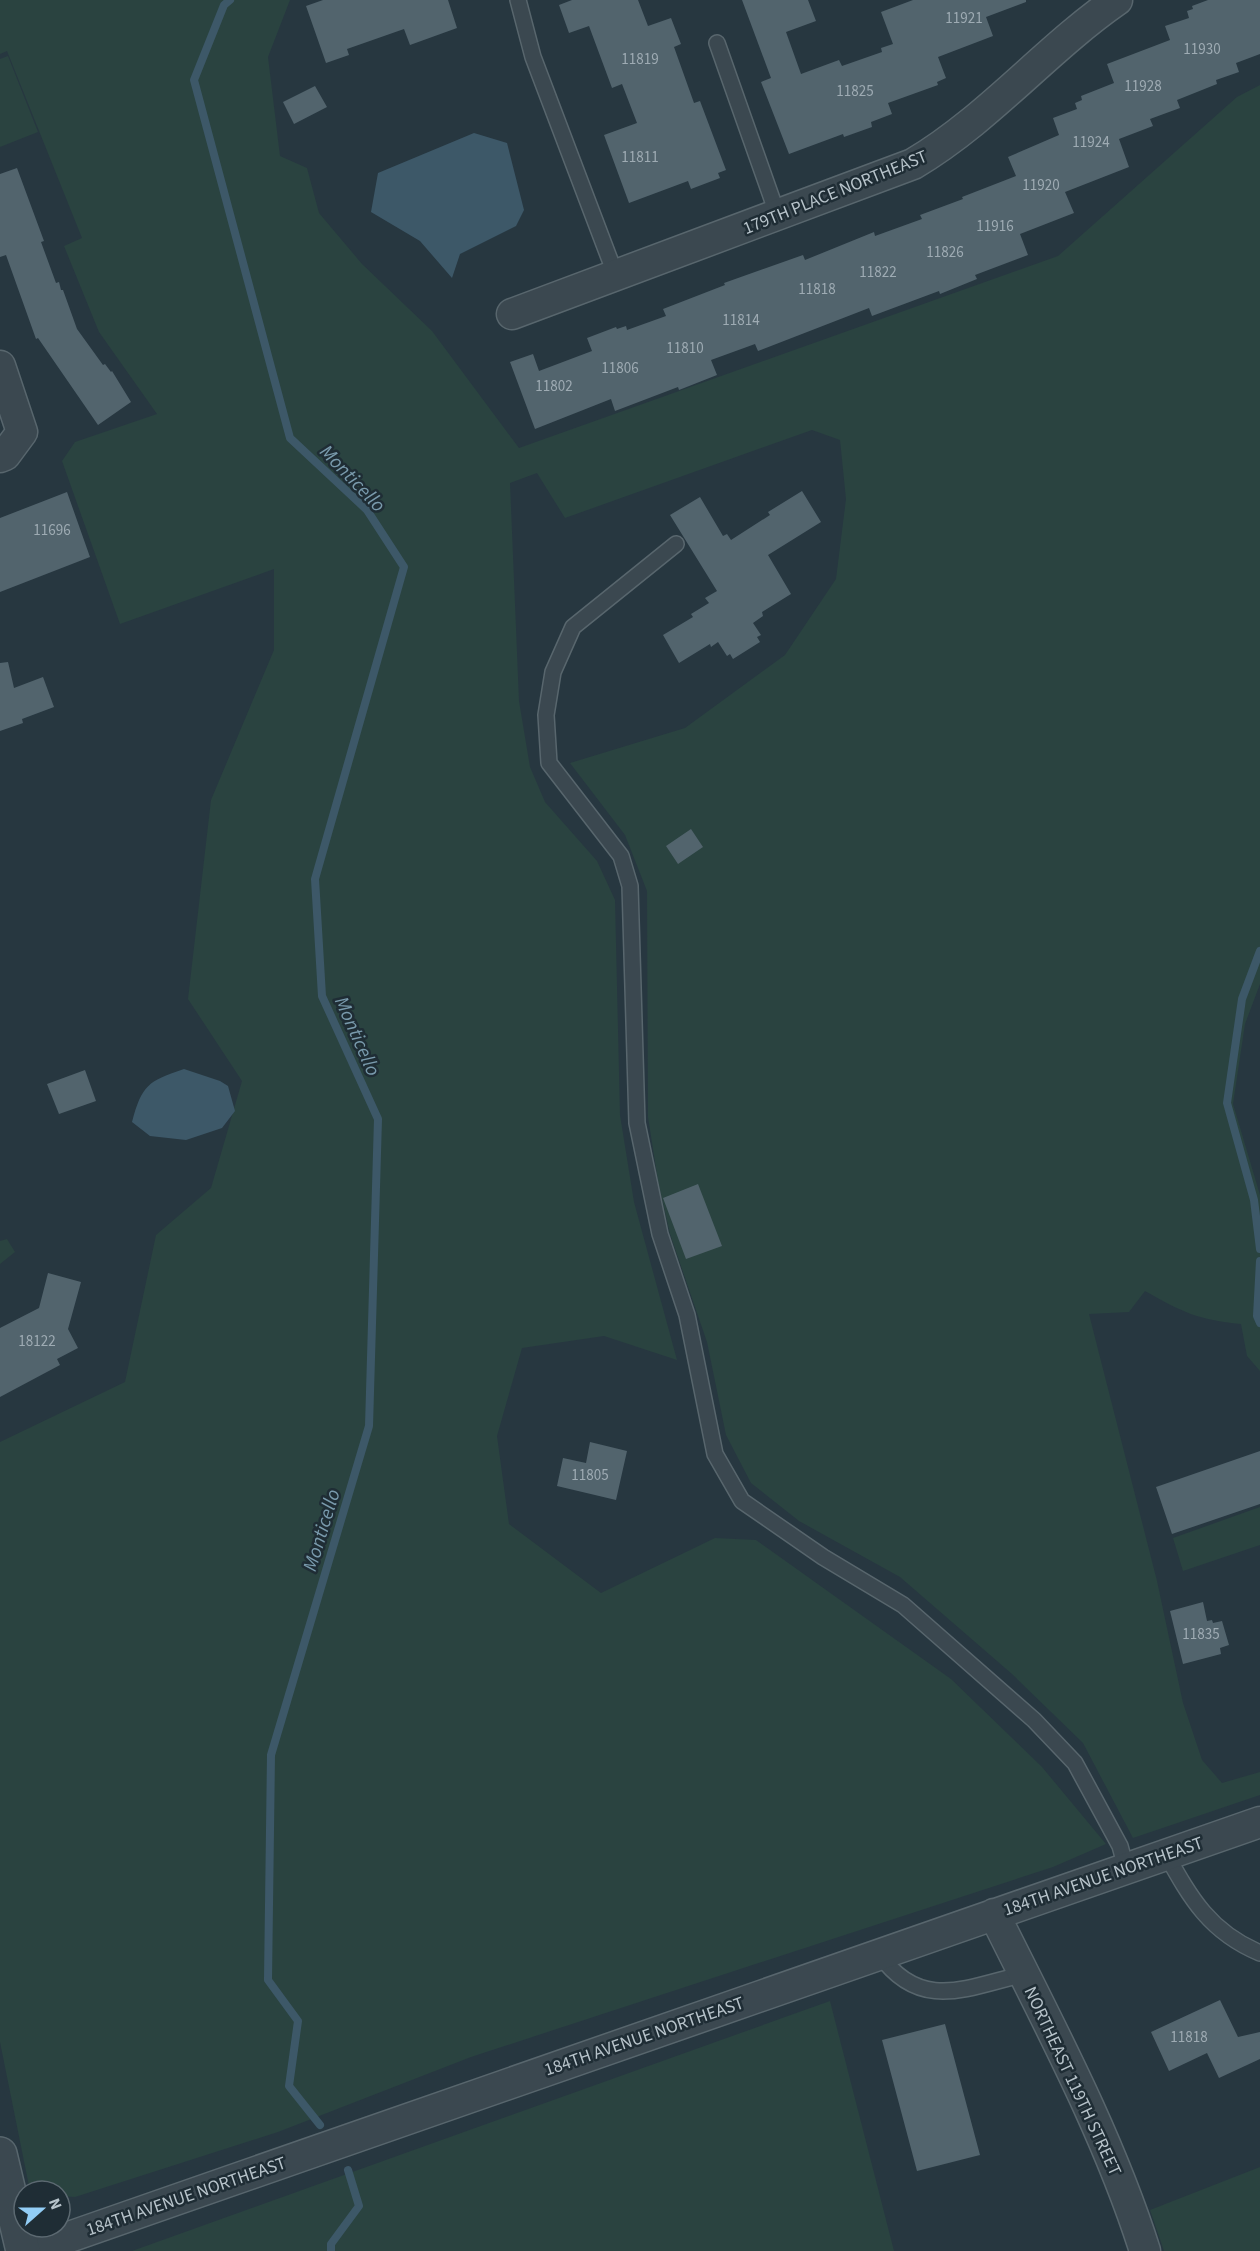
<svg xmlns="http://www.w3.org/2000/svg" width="1260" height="2251" viewBox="0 0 1260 2251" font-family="'Source Sans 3',sans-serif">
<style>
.green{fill:#2a4340}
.water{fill:#3d5868}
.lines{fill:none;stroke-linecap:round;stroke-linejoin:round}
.stream{stroke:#3d5868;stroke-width:8}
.building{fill:#52646d}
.service-casing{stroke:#58666d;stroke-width:18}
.minor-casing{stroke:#58666d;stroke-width:33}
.tertiary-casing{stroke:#58666d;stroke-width:36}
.service{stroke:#3b4850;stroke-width:15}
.minor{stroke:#3b4850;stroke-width:30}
.tertiary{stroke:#3b4850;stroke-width:33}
.labels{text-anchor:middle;stroke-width:5;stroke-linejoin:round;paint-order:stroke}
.number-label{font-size:15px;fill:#9eabb3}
.street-label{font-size:18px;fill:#b7c3ca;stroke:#1f2d35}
.water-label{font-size:20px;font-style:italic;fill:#799aac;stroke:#1f2d35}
</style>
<rect width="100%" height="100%" fill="#273740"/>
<path class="green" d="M 0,0 L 290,0 L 268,57 L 280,156 L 307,168 L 319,213 L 362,264 L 432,331 L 519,448 L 1058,256 L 1237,97 L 1260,85 L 1260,984 L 1245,1024 L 1233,1104 L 1260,1195 L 1260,1371 L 1247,1356 L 1241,1324 C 1198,1320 1182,1312 1145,1291 L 1129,1312 L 1089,1314 L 1157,1581 L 1183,1703 L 1202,1760 L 1222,1783 L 1260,1772 L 1260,1795 L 1133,1838 L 1083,1743 L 1012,1674 L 900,1577 L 799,1521 L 751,1483 L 726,1435 L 707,1342 L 670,1234 L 658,1181 L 648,1117 L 647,891 L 625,835 L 570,763 L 685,728 L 785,655 L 836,579 L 846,499 L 840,440 L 812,430 L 565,518 L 537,473 L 510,483 L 519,701 L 530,767 L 545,802 L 597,861 L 615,900 L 620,1115 L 634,1202 L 677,1360 L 604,1336 L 522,1348 L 497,1436 L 509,1524 L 601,1593 L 715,1538 L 756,1540 L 951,1679 L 1042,1767 L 1106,1844 L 1053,1867 L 471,2057 L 278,2132 L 75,2197 L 60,2196 L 60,2191 L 30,2191 L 0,2042 L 0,1442 L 125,1382 L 156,1235 L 211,1188 L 242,1081 L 188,999 L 211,800 L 274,650 L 274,569 L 120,624 L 62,461 L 75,442 L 157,414 L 99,332 L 64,246 L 82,238 L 7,51 L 0,54 Z
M 8,56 L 38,132 L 0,147 L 0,59 Z
M 7,1239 L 15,1252 L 0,1264 L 0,1241 Z
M 1260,1507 L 1260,1545 L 1183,1571 L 1173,1538 Z
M 830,2001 L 894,2251 L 132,2251 Z
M 1260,2167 L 1260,2251 L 1164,2251 L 1150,2210 Z"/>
<path class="water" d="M 474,133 L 507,143 L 524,210 L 516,226 L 460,254 L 452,278 L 420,241 L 371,212 L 378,173 Z
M 184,1069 L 220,1081 L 228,1086 L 235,1111 L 222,1128 L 186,1140 L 150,1136 L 132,1122 C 142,1085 148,1081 184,1069 Z"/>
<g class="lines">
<path class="stream" d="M 230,0 L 224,5 L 194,80 L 290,438 L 367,510 L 404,567 L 315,879 L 322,996 L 378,1119 L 369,1426 L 271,1755 L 268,1980 L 298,2021 L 289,2086 L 320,2125
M 1260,951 L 1242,999 L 1227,1103 L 1254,1200 L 1260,1249
M 1260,1261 L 1257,1316 L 1260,1323
M 331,2251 L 331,2244 L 359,2206 L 348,2170"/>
</g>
<path class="building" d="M 323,0 L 448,0 L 457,28 L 410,45 L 404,29 L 347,49 L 349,55 L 326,63 L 306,6 Z
M 572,0 L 638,0 L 648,26 L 671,18 L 681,44 L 674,47 L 694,103 L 700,101 L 726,170 L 718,173 L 720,178 L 691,189 L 688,181 L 629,203 L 604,135 L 637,123 L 622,84 L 612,88 L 589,26 L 569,33 L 559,5 Z
M 742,0 L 808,0 L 816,21 L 786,32 L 801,74 L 839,60 L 842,66 L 882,52 L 881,48 L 893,44 L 881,12 L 913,0 L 1026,0 L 1026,2 L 986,17 L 993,36 L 938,57 L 946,78 L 937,82 L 938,85 L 888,103 L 892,114 L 871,122 L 872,127 L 844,137 L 843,134 L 789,154 L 761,82 L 771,78 Z
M 1208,0 L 1260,0 L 1260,54 L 1236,63 L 1239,72 L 1216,80 L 1217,84 L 1177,100 L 1180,108 L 1150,119 L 1153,126 L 1119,139 L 1129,167 L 1065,192 L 1074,213 L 1020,234 L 1028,255 L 975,275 L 977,279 L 940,294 L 939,291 L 872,316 L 869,308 L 758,351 L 755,344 L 711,360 L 717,375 L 679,390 L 678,387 L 615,411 L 611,399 L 535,429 L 510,362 L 533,354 L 539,371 L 592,351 L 587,338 L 616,327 L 617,329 L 626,326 L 627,330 L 666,316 L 663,309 L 725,285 L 724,283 L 803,255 L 805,260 L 874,232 L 875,236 L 922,219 L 920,215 L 963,199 L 962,197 L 1016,176 L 1008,157 L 1059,135 L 1053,118 L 1077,109 L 1075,103 L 1082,100 L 1081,96 L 1114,83 L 1107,64 L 1170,40 L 1165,26 L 1189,18 L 1187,11 L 1193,9 L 1192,6 Z
M 315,86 L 327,107 L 294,124 L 283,102 Z
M 17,168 L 44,241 L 41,242 L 56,283 L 59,282 L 61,290 L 63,290 L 77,329 L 103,365 L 105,364 L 111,372 L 112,371 L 131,402 L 98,425 L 38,338 L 36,339 L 6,255 L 0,257 L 0,174 Z
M 802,491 L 821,522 L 768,555 L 791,594 L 762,612 L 763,616 L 753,623 L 761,635 L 757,637 L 760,642 L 733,659 L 730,654 L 727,656 L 718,642 L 711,647 L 710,644 L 679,663 L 663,635 L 693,617 L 691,614 L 709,603 L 705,598 L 717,591 L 670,515 L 700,497 L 723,536 L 727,534 L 731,540 L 770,515 L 768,512 Z
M 67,492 L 90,557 L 0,592 L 0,518 Z
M 8,662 L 14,688 L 43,677 L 54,707 L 22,719 L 23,723 L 0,731 L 0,663 Z
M 691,829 L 703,847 L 678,864 L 666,846 Z
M 85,1070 L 96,1101 L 59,1114 L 47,1084 Z
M 698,1184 L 722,1246 L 686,1259 L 663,1198 Z
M 48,1273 L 81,1282 L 68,1329 L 78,1348 L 57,1359 L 60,1365 L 0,1397 L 0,1328 L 39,1308 Z
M 590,1442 L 627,1451 L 616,1500 L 557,1486 L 563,1458 L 586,1463 Z
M 1260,1451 L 1260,1504 L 1172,1534 L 1156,1487 Z
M 1203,1602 L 1207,1621 L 1212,1620 L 1213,1623 L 1222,1621 L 1229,1645 L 1220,1648 L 1221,1654 L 1183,1664 L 1170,1611 Z
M 1220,2000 L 1238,2037 L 1260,2032 L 1260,2059 L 1219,2078 L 1207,2053 L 1169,2071 L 1151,2032 Z
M 945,2024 L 980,2155 L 917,2171 L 882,2040 Z"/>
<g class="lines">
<defs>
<path id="service" d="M 518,0 L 533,57 L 616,276
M 717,43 L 778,216
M 676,544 L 573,627 L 553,672 L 546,715 L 549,763 L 621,856 L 630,886 L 637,1123 L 660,1234 L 687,1315 L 715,1454 L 742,1501 L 823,1557 L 903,1605 L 1034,1720 L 1075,1763 L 1120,1846 L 1126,1868
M 1166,1854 C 1191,1899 1210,1932 1260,1953
M 879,1954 C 920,2012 966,1988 1024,1974"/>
<path id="minor" d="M 512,314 L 913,164 C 989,119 1045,50 1117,0
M 0,366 L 22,432 L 5,455 L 0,457
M 994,1914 C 1048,2023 1108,2134 1145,2251
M 29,2251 L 1260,1822"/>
<path id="tertiary" d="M 0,2154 L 23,2251"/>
</defs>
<use href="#service" class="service-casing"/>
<use href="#minor" class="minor-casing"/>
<use href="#tertiary" class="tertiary-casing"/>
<use href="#service" class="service"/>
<use href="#minor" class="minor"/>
<use href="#tertiary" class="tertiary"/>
</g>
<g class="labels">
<g class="number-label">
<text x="964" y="23">11921</text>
<text x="1202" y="54">11930</text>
<text x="640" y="64">11819</text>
<text x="1143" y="91">11928</text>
<text x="855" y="96">11825</text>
<text x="1091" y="147">11924</text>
<text x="640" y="162">11811</text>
<text x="1041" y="190">11920</text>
<text x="995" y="231">11916</text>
<text x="945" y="257">11826</text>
<text x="878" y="277">11822</text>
<text x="817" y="294">11818</text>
<text x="741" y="325">11814</text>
<text x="685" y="353">11810</text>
<text x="620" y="373">11806</text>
<text x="554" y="391">11802</text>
<text x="52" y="535">11696</text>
<text x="37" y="1346">18122</text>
<text x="590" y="1480">11805</text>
<text x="1201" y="1639">11835</text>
<text x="1189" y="2042">11818</text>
</g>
<g class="street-label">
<text transform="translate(835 192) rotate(-22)" y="6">179TH PLACE NORTHEAST</text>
<text transform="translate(1103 1876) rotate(-19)" y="6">184TH AVENUE NORTHEAST</text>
<text transform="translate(644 2036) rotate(-19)" y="6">184TH AVENUE NORTHEAST</text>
<text transform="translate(1073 2081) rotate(65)" y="6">NORTHEAST 119TH STREET</text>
<text transform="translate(186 2196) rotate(-19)" y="6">184TH AVENUE NORTHEAST</text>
</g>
<g class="water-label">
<text transform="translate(353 478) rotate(46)" y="7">Monticello</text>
<text transform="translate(358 1036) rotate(66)" y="7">Monticello</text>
<text transform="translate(321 1530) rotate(-73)" y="7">Monticello</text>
</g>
</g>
<g transform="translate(42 2209) rotate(69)"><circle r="28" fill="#1f2d35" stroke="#5c6971" stroke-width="1.5"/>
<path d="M0-4.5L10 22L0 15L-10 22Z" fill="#92cdf5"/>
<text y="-9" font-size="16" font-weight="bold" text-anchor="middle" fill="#b7c3ca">N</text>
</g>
</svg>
